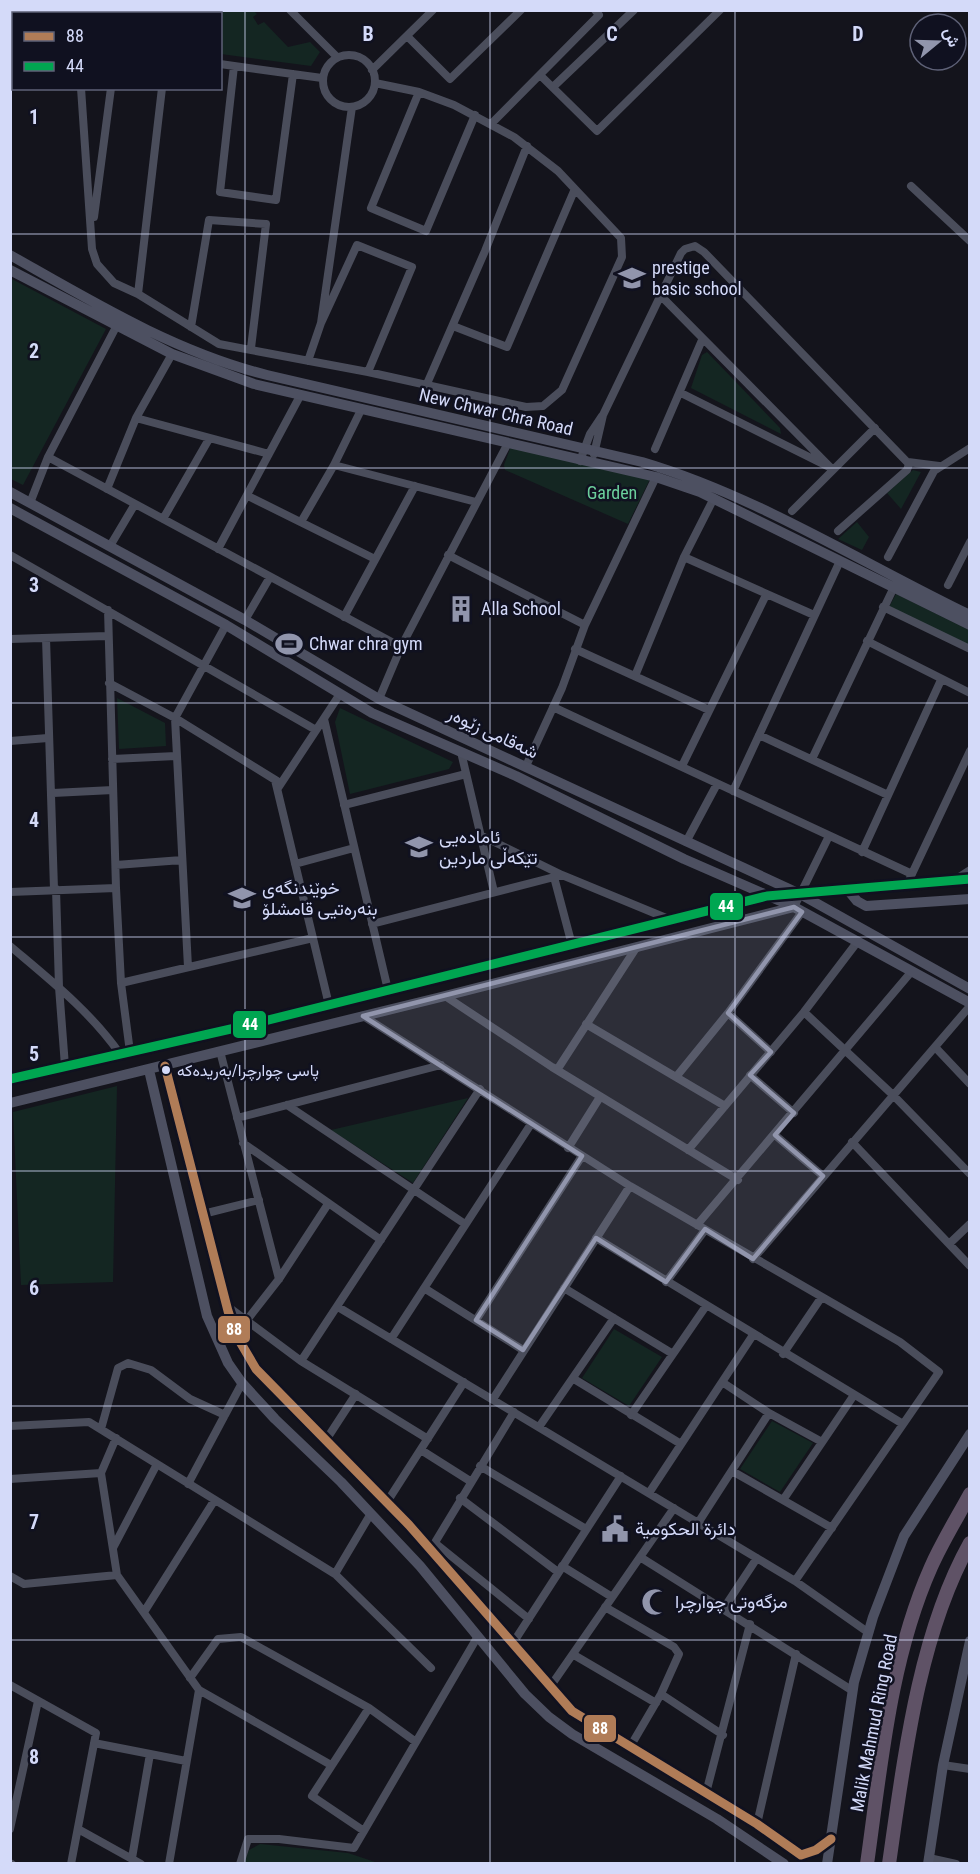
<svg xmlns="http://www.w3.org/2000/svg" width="980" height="1874" viewBox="0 0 980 1874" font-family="'Roboto Condensed',Vazirmatn,sans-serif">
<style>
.green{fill:#142622}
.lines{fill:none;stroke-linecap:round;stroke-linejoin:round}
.street{stroke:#4a4d5b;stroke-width:8}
.secondary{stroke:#4d5061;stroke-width:10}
.highway{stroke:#5f5266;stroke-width:14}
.bus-1-casing{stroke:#101120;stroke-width:14}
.bus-2-casing{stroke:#101120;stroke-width:14}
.bus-1{stroke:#b07c57;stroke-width:9}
.bus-2{stroke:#00a651;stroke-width:9}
.marked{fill:#9195ac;fill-opacity:0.2;stroke:#9195ac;stroke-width:4.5;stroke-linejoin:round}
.grid{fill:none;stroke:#d4daf9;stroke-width:1.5;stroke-opacity:0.55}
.bus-dot{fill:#d4daf9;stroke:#101120;stroke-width:2}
.labels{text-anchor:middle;stroke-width:5;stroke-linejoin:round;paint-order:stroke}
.bus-label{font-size:16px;fill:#d4daf9;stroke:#101120;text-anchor:start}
.poi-label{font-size:18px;fill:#d4daf9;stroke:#101120;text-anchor:start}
.street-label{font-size:18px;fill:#d4daf9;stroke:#101120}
.park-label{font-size:18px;fill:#6bcf9c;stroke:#101120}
.grid-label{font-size:20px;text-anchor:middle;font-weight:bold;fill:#d4daf9;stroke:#101120;stroke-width:5;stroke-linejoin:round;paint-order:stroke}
.line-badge{stroke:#101120;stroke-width:2}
.badge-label{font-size:16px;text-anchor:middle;font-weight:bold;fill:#fff}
</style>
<rect width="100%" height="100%" fill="#14141c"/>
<path class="green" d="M 153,11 L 254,11 L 257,14 L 253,17 L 258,25 L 264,22 L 288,47 L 310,42 L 320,52 L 311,66 L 221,54 L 220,14 L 150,13 Z
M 10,278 L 106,329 L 23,485 L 11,479 Z
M 707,352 L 780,428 L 781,434 L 691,388 L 702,355 Z
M 511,446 L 650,479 L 628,524 L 505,470 L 504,465 Z
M 913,470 L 921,472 L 901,509 L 887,493 Z
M 857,522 L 869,537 L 862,550 L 838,539 Z
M 896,594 L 969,630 L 969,645 L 889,607 Z
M 117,698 L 165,723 L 166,746 L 119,749 Z
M 340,708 L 453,762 L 449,769 L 350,794 L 335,722 Z
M 117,1086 L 113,1282 L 21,1285 L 13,1112 Z
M 468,1098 L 413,1183 L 331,1130 Z
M 614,1329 L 662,1357 L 629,1406 L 582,1378 Z
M 772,1421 L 813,1443 L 780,1492 L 740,1469 Z
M 260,1844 L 348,1853 L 378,1863 L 243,1864 L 249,1850 Z"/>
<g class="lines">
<path class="street" d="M 119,10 L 122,14
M 290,10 L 337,57
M 75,14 L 75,10
M 140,14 L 143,10
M 407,36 L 450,79 L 521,10
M 10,37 L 14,37
M 10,53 L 14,53
M323 81a26 26 0 1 1 52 0a26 26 0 1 1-52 0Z
M 220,64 L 322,78
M 234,66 L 220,192 L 276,200 L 293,74
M 372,70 L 433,10
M 540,75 L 597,131 L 720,10
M 553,87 L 634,10
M 81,88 L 92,249 L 97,264 L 114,283 L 138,294 L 219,344 L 368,372 L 526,407 L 543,406 L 562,390 L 622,257 L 621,238 L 558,171 L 514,137 L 454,105 L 419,92 L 375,83
M 419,92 L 371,208 L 426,231 L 475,115
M 492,123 L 599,15 L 595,10
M 911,186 L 970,241
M 94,217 L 111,88
M 138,294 L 162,88
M 661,296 L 833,470
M 321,323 L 357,245 L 412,267 L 368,372
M 453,326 L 507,347 L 574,191
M 191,327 L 209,220 L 266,224 L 251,348
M 308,361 L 321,323 L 352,107
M 426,386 L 485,251 L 527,146
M 681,393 L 827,466
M 136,418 L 269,454
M 655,449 L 702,340
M 594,454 L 603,415 L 681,253 L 685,249 L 695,246 L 704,252 L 909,464 L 907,470 L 838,531
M 48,457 L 401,647
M 580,461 L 590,434 L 602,416
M 908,462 L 939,466
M 334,465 L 476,502
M 107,489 L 136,418 L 172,354
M 248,496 L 375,559
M 30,503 L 48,457 L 116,327
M 792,511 L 875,428
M 163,519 L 209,439
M 301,522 L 334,465 L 361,410
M 110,546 L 135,504
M 218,549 L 300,396
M 10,555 L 316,730
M 448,555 L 585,625
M 684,557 L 814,615
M 888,557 L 934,471 L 970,448
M 948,585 L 970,542
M 883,607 L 970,649
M 108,610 L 116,888 L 121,983 L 130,1052
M 344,617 L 415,486
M 245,620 L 270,577
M 46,638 L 54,889
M 10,639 L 107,636
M 867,641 L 970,693
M 575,649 L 709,710
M 635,676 L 684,557 L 714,498
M 109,683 L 175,718 L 277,781
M 379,699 L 401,647 L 508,443
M 553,707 L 912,874
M 324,719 L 388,990
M 759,735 L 888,795
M 10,741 L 48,738
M 461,752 L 494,892
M 112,759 L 176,756
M 812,759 L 894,587
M 526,766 L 562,688 L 585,625 L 656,477
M 682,766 L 766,595
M 275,780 L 329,1005
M 278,788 L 340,694
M 733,791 L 840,561
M 53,793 L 113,790
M 344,805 L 466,774
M 480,835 L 562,875 L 671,920
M 686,842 L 717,784
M 862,852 L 941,680
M 295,864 L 354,848
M 116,865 L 182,860
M 554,877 L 572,945
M 910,878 L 970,751
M 956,879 L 970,870
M 56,889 L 59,987 L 65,1066
M 10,892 L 116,888
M 794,907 L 829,836
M 372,924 L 562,875
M 10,946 C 49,979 91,1012 120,1054
M 188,967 L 175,718 L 226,625
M 121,983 L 313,938
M 445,996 L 552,1067 L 738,1180
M 804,1012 L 893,1095 L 970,1174
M 728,1013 L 771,1052
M 363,1016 L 630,1186 L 900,1342 L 939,1372 L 795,1581
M 586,1024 L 725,1106
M 935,1047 L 970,1084
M 220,1051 L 279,1279
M 557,1070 L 636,948
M 750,1075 L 794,1113
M 676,1077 L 728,1013 L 802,912
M 287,1105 L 465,1224
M 237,1118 L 441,1065
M 775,1135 L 823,1176
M 852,1142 L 970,1266
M 243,1143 L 381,1240
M 568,1148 L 600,1097
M 688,1150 L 804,1012 L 858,941
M 203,1214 L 259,1200
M 697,1225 L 912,971
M 596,1238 L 903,1424
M 949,1244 L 970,1224
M 753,1259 L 970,1006
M 666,1282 L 705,1230
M 424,1288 L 523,1350
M 564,1288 L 673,1354
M 227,1306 L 301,1361 L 428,1439
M 338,1307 L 795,1581 L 869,1633
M 247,1320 L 279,1279 L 328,1204
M 476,1320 L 582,1156
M 391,1339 L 531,1124
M 783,1354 L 821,1298
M 301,1361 L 480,1089
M 574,1379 L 681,1444
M 722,1382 L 769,1413
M 493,1399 L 630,1186
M 631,1415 L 706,1306
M 10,1426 L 89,1422 L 335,1574 L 431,1668
M 539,1427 L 614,1318
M 101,1429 L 118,1368 L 128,1363 L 151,1370 L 190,1399 L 225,1415
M 326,1440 L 356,1394
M 421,1450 L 470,1481
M 480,1466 L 586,1529
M 732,1471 L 832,1528
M 101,1473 L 117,1575 L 199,1690 L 331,1765
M 10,1479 L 101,1473 L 116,1438
M 188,1484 L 242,1383
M 649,1493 L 753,1335
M 460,1498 L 558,1572
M 783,1500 L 854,1395
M 387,1502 L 464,1382
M 698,1523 L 769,1413 L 822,1442
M 435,1543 L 529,1619
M 113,1548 L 157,1464
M 431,1549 L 514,1412
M 640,1557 L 853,1691
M 562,1566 L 612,1597
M 335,1574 L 370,1515
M 10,1576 L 24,1584 L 117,1575
M 605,1607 L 674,1647 L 679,1654 L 661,1694 L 630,1747
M 724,1608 L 757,1558
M 144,1612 L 214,1501
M 513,1643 L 621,1476
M 574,1655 L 656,1703
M 190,1678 L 218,1639 L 241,1637 L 369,1708 L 416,1742
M 10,1685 L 96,1733 L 71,1864
M 550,1687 L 674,1508
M 661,1694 L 723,1735
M 94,1743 L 186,1761
M 943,1765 L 970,1769
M 706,1793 L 750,1624
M 757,1824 L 796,1654
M 10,1829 L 38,1701
M 78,1829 L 141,1864
M 364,1831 L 312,1796 L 369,1708
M 132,1858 L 150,1754
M 929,1858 L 956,1864
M 10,1863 L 12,1864
M 169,1864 L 199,1690
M 240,1864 L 248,1839 L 279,1839 L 354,1848 L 478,1636"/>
<path class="secondary" d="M 10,255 C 93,302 175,352 267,375 L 642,462 C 757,496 862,563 970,615
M 10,270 L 172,354 L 254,384 L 656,477 L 700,492 L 970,625
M 10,492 L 245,620 L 379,699 L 800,894 L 970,989
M 10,508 L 226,625 L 372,713 L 516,776 L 684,859 L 794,907 L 970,1003
M 848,890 L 857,901 L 866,906 L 970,899
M 165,1066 L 228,1311 L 236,1335 L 256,1369 L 409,1525 L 572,1711 L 757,1824 L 801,1855 L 816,1850 L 831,1839
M 149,1070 L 207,1316 L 228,1363 L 242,1383 L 275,1419 L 341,1482 L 420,1566 L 525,1694 L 549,1717 L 572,1734 L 717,1819 L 784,1864
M 10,1079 L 244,1026 L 767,896 L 970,879
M 10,1103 L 445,996 L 794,907
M 827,1864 L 854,1682 L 873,1617 L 904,1536 L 970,1434
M 928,1864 L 943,1765 L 970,1641"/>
<path class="highway" d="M 867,1864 C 881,1765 890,1659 931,1567 C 942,1542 957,1518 970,1494
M 889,1864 C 904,1760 918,1636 970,1543"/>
<defs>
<path id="bus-1" d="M 165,1066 L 228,1311 L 236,1335 L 256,1369 L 409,1525 L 572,1711 L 757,1824 L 801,1855 L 816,1850 L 831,1839"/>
<path id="bus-2" d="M 10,1079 L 244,1026 L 767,896 L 970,879"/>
</defs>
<use href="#bus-1" class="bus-1-casing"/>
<use href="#bus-2" class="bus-2-casing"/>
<use href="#bus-1" class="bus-1"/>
<use href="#bus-2" class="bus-2"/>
</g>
<path class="marked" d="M 794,907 L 802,912 L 728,1013 L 771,1052 L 750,1075 L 794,1113 L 775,1135 L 823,1176 L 753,1259 L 705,1229 L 666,1282 L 596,1238 L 523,1350 L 476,1320 L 582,1156 L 363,1016 Z"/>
<path class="grid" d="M 245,10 L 245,1864M 490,10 L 490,1864M 735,10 L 735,1864M 10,234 L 970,234M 10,468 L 970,468M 10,703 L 970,703M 10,937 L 970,937M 10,1171 L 970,1171M 10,1406 L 970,1406M 10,1640 L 970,1640"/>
<defs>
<symbol id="school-bare" viewBox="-9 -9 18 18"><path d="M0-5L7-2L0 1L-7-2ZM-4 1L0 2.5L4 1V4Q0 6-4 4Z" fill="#9195ac" stroke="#101120" stroke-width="2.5" paint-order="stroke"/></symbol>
<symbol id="building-bare" viewBox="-9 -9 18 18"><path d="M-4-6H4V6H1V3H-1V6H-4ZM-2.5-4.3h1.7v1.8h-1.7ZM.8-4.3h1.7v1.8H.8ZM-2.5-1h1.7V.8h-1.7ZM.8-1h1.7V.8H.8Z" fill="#9195ac" stroke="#101120" stroke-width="2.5" paint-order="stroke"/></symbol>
<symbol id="stadium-bare" viewBox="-9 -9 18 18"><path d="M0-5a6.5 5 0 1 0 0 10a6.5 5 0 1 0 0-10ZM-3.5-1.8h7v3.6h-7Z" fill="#9195ac" stroke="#101120" stroke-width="2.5" paint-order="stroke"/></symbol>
<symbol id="civic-bare" viewBox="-9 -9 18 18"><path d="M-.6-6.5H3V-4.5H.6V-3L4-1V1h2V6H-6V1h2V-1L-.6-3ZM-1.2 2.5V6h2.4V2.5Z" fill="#9195ac" stroke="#101120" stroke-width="2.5" paint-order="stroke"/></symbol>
<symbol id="mosque-bare" viewBox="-9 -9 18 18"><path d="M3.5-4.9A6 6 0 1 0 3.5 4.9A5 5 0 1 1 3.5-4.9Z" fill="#9195ac" stroke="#101120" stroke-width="2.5" paint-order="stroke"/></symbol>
</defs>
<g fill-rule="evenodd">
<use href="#school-bare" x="613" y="259" width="38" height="38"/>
<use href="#building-bare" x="442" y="590" width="38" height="38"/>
<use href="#stadium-bare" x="270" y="625" width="38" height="38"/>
<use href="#school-bare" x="400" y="828" width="38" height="38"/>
<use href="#school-bare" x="223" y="879" width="38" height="38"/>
<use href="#civic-bare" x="596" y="1510" width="38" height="38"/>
<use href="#mosque-bare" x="636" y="1583" width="38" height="38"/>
</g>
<circle class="bus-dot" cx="166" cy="1070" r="5"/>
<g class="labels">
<g class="bus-label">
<text x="177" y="1076">پاسی چوارچرا/بەریدەکە</text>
</g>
<g class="poi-label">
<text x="652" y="274">prestige<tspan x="652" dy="21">basic school</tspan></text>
<text x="481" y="615">Alla School</text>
<text x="309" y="650">Chwar chra gym</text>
<text x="439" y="843">ئامادەیی<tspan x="439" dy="21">تێکەڵی ماردین</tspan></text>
<text x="262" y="894">خوێندنگەی<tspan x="262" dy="21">بنەرەتیی قامشلۆ</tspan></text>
<text x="635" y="1535">دائرة الحكومية</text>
<text x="675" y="1608">مزگەوتی چوارچرا</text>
</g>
<g class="street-label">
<text transform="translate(496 412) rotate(13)" y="6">New Chwar Chra Road</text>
<text transform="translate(493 733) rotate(25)" y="6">شەقامی زێوەر</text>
<text transform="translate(874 1723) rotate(-79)" y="6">Malik Mahmud Ring Road</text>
</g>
<g class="park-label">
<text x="612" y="499">Garden</text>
</g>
</g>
<g class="grid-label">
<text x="368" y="41">B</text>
<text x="612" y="41">C</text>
<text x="858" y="41">D</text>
<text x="34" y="124">1</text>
<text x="34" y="358">2</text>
<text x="34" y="592">3</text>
<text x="34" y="827">4</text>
<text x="34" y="1061">5</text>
<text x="34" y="1295">6</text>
<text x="34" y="1529">7</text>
<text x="34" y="1764">8</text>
</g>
<g class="line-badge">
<rect x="709" y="892" width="35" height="29" rx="6" fill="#00a651"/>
<rect x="232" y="1010" width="35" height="29" rx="6" fill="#00a651"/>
<rect x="217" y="1315" width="34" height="29" rx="6" fill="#b07c57"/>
<rect x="583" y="1714" width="34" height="29" rx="6" fill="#b07c57"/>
</g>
<g class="badge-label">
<text x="726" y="912">44</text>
<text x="250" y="1030">44</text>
<text x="234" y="1335">88</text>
<text x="600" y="1734">88</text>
</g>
<rect width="980" height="1874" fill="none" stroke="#d4daf9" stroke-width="24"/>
<rect x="12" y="12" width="210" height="78" fill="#101120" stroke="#5e6177" stroke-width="1.5"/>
<rect x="24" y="32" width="30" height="9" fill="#b07c57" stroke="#5e6177" stroke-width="1.5"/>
<text x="66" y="42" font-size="18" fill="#d4daf9">88</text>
<rect x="24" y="62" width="30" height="9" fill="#00a651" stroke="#5e6177" stroke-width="1.5"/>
<text x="66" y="72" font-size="18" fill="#d4daf9">44</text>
<g transform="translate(938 42) rotate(71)"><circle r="28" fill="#101120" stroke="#5e6177" stroke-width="1.5"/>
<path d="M0-4.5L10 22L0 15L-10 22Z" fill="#9195ac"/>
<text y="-9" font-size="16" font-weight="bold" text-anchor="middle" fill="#d4daf9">ش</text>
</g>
</svg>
